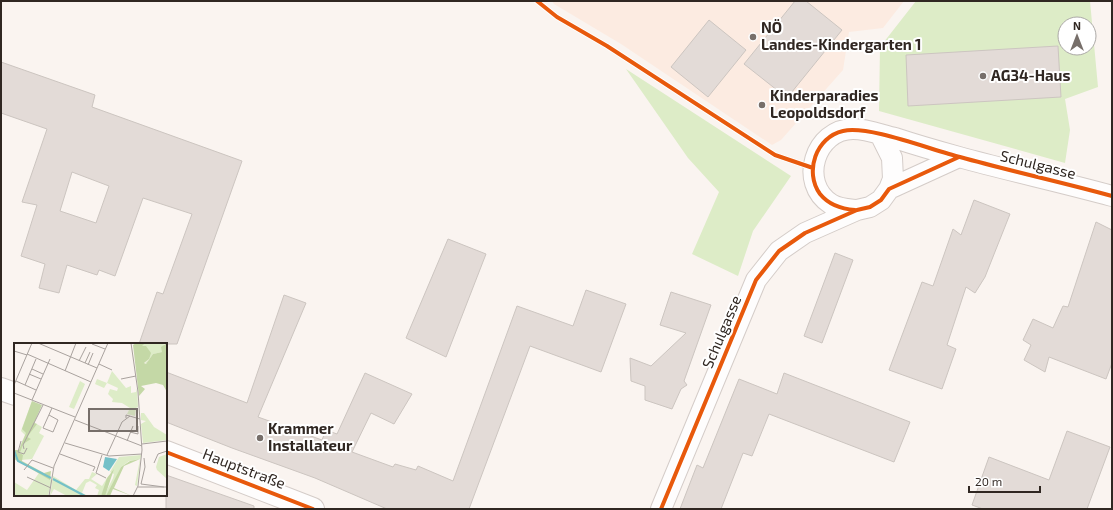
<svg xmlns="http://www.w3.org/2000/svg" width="1113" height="510" viewBox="0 0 1113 510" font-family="'Exo 2',sans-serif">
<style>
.built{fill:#fcebe1}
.green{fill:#ddecc7;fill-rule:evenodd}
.building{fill:#e3dbd7;stroke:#ccc5c0;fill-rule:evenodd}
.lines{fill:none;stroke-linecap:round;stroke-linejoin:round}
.street-casing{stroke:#d4ccc8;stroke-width:22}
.secondary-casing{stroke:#d4ccc8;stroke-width:24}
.street{stroke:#fefdfd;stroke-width:20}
.secondary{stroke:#fefdfd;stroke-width:22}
.cycleway-casing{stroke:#fff;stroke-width:6}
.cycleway{stroke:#e8590c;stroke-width:4}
.poi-dot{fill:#776f6a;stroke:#fff;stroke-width:1.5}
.labels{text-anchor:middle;stroke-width:4;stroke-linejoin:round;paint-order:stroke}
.poi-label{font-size:15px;font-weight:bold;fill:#302722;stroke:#fff;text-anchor:start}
.street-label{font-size:15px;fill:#302722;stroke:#fff}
.inset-river{fill:none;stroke:#74c0c8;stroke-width:2}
.inset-road{fill:none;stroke:#a9a29e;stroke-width:1}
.view{fill:#776f6a;fill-opacity:0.15;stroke:#776f6a;stroke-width:2}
.inset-edge{fill:none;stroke:#302722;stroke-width:2}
</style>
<rect width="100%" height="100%" fill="#faf4f0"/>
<path class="built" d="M 552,1 L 904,1 L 883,28 L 849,32 L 843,70 L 781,140 L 772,145 L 621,44 L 554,4 Z"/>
<path class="green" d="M 916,1 L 1090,1 L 1098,87 L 1065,99 L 1070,130 L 1065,163 L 879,111 L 880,47 ZM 1065,24 L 1089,24 L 1089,48 L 1065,48 Z
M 626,69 L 791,176 L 753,231 L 738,276 L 692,254 L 719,192 L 688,158 Z"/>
<path class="building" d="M 795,1 L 806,1 L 842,30 L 787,98 L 744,64 Z
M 709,20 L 746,50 L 708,97 L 671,67 Z
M 1058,46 L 1061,97 L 908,106 L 906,55 Z
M 1,62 L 95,95 L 92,107 L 242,161 L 177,344 L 139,344 L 157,292 L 163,294 L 192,214 L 143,198 L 115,276 L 99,270 L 97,275 L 67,265 L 59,293 L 39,288 L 45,264 L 21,256 L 37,205 L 22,202 L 47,129 L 1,113 ZM 72,172 L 109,186 L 96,223 L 60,211 Z
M 974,200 L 1010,214 L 985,277 L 975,293 L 966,287 L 947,345 L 956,349 L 942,389 L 889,370 L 922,282 L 933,286 L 953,229 L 961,235 Z
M 1096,222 L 1112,230 L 1112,363 L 1106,379 L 1049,357 L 1045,372 L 1024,360 L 1031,345 L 1023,340 L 1033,319 L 1053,328 L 1063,306 L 1068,307 Z
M 448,239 L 486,254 L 446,357 L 406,338 Z
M 835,253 L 853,260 L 822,343 L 804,336 Z
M 586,290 L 626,304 L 601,372 L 530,346 L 469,509 L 387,509 L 315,478 L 232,448 L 166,422 L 166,372 L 247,403 L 284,295 L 306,303 L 258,417 L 322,440 L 326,430 L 337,434 L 365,373 L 412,394 L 394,424 L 371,413 L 352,452 L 393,467 L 395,464 L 416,470 L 418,466 L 453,481 L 517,306 L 573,326 Z
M 671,292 L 711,305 L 684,381 L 687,385 L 681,389 L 672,409 L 645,400 L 645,386 L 631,381 L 630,358 L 651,366 L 686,333 L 660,325 Z
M 784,373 L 910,422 L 894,462 L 769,414 L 752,456 L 743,453 L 721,509 L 680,509 L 697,465 L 703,468 L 739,379 L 777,394 Z
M 1067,431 L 1110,447 L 1087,509 L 983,509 L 972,505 L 989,457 L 1049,480 Z
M 166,475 L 254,506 L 254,509 L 166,509 Z"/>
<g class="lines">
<defs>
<path id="street" d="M 889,189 L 959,157
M 857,210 C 847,209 839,209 831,204 C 798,183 815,129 853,129 C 867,129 882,135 895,138 C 916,145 937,151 959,157 C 1010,171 1061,182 1112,196
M 661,509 L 756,280 L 779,251 L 805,233 L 857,210 L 870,207 L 881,200 L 889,189 L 893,179 L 892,158 L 880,134"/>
<path id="secondary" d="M 1,389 L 15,394
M 166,452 L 313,509"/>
</defs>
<use href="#street" class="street-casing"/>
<use href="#secondary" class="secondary-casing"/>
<use href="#street" class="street"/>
<use href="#secondary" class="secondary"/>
<defs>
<path id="cycleway" d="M 537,1 L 557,17 L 607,46 L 775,155 L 813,168
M 855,210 C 841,209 829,205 820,194 C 804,172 816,137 843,131 C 869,125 931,150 960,157 C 1010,171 1061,182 1112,196
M 166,452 L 313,509
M 661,509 L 756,280 L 779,251 L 805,233 L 857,210 L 870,207 L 881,200 L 889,189 L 959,157"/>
</defs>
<use href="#cycleway" class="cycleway-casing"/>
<use href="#cycleway" class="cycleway"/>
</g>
<g class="poi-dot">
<circle cx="753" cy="37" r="4"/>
<circle cx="983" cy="76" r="4"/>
<circle cx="762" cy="105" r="4"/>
<circle cx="260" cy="438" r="4"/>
</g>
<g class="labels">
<g class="poi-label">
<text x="761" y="33">NÖ<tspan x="761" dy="17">Landes-Kindergarten 1</tspan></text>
<text x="991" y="81">AG34-Haus</text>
<text x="770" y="101">Kinderparadies<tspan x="770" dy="17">Leopoldsdorf</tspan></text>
<text x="268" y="434">Krammer<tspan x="268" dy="17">Installateur</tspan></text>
</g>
<g class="street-label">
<text transform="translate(1038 165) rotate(14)" y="5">Schulgasse</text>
<text transform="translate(722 332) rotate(-67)" y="5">Schulgasse</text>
<text transform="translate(244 469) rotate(21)" y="5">Hauptstraße</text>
</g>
</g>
<g transform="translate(14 343)">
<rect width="153" height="153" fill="#faf4f0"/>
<path d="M 131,0 L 150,1 L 148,9 L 139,11 L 132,21 L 131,20 L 135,16 L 127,3 ZM 98,28 L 112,45 L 117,43 L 117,50 L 122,49 L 123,45 L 124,64 L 122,65 L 121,73 L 113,71 L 116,65 L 108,60 L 98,59 L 99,56 L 94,51 L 96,46 L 103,48 L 104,45 L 93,40 L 90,45 L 81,41 L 83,36 L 93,40 ZM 66,38 L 71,41 L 60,66 L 55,64 ZM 18,58 L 21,80 L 28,84 L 25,90 L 30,93 L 18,116 L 7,117 L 6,103 L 11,92 L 7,88 ZM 127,70 L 130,70 L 140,84 L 153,92 L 153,97 L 129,100 L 127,81 L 132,78 L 127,77 ZM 153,111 L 153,136 L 143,127 L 142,124 L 145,114 ZM 127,112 L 123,143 L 121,142 L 126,116 L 115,118 L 107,124 L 93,153 L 90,153 L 99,135 L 100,131 L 96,129 L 105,114 ZM 78,129 L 83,131 L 77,136 L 88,143 L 93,135 L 94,137 L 87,153 L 83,153 L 85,147 L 81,145 L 83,142 L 76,138 L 72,140 L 68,150 L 74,153 L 53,153 L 40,146 L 36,153 L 39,133 L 62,147 L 71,136 L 75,136 ZM 25,130 L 38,137 L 34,153 L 0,153 L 0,139 L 13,147 Z" fill="#ddecc7"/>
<path d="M 122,0 L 131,0 L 128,3 L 132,3 L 137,10 L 135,16 L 130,20 L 132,21 L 139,11 L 148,9 L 147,4 L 153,0 L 153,49 L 149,42 L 142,40 L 127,43 L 131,46 L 125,53 L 119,2 ZM 18,58 L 28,62 L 20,80 L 23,81 L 13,94 L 17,96 L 9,101 L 6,110 L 9,112 L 8,118 L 30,130 L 37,128 L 36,137 L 0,116 L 0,104 L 1,107 L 5,107 L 12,90 L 8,86 ZM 126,116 L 110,123 L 100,145 L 118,153 L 99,146 L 96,153 L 92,153 L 107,124 L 116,118 ZM 100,126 L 91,153 L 87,153 L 93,135 Z" fill="#c4d8a6"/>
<path d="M 91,114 L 103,116 L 95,128 L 89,124 Z" fill="#74c0c8"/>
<path class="inset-river" d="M 0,107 L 4,118 L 37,135M 39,136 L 71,153"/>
<path class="inset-road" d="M 24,0 L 83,25M 117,0 L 124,49 L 128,107 L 124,143 L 119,153M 78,1 L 91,6M 0,8 L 13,12M 13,11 L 77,39M 65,18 L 72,4M 71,20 L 76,9M 85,21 L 98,27M 74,22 L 79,10M 18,26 L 29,31M 51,28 L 62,0M 15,31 L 27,36M 107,36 L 122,33M 2,38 L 22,47M 0,42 L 18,0M 11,42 L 22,16M 0,50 L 61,74M 18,57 L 36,16M 35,72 L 44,77 L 39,89 L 29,85 L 38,65M 112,75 L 112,72 L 126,76M 61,77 L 128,103M 116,89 L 124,91 L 124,83M 7,98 L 4,109 L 10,111 L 13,105M 113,98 L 119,83M 51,100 L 95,113 L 128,111M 128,101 L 153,98M 10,106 L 9,102 L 29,62M 46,111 L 81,124 L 79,128M 88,112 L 82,130 L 92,135M 93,112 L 108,79 L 116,73M 130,115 L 131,124 L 127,141 L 150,144M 140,120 L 144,111 L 153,108M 10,127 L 18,117 L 39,125M 13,134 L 37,145M 124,144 L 153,144M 35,153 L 40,123 L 94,0"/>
<path class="view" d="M 75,66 L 123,66 L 123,88 L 75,88 Z"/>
<rect width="153" height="153" class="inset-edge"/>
</g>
<rect width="1113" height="510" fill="none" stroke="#302722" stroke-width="4"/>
<g transform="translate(1077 36)"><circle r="19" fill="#ffffff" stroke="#aca9a7"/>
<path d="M0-3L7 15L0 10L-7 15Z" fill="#776f6a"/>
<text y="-6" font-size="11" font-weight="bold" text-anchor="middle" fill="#302722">N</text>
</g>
<path d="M969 486v6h71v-6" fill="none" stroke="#302722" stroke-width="2"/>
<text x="975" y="486" font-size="12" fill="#302722" stroke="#ffffff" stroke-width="3" paint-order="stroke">20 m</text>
</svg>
